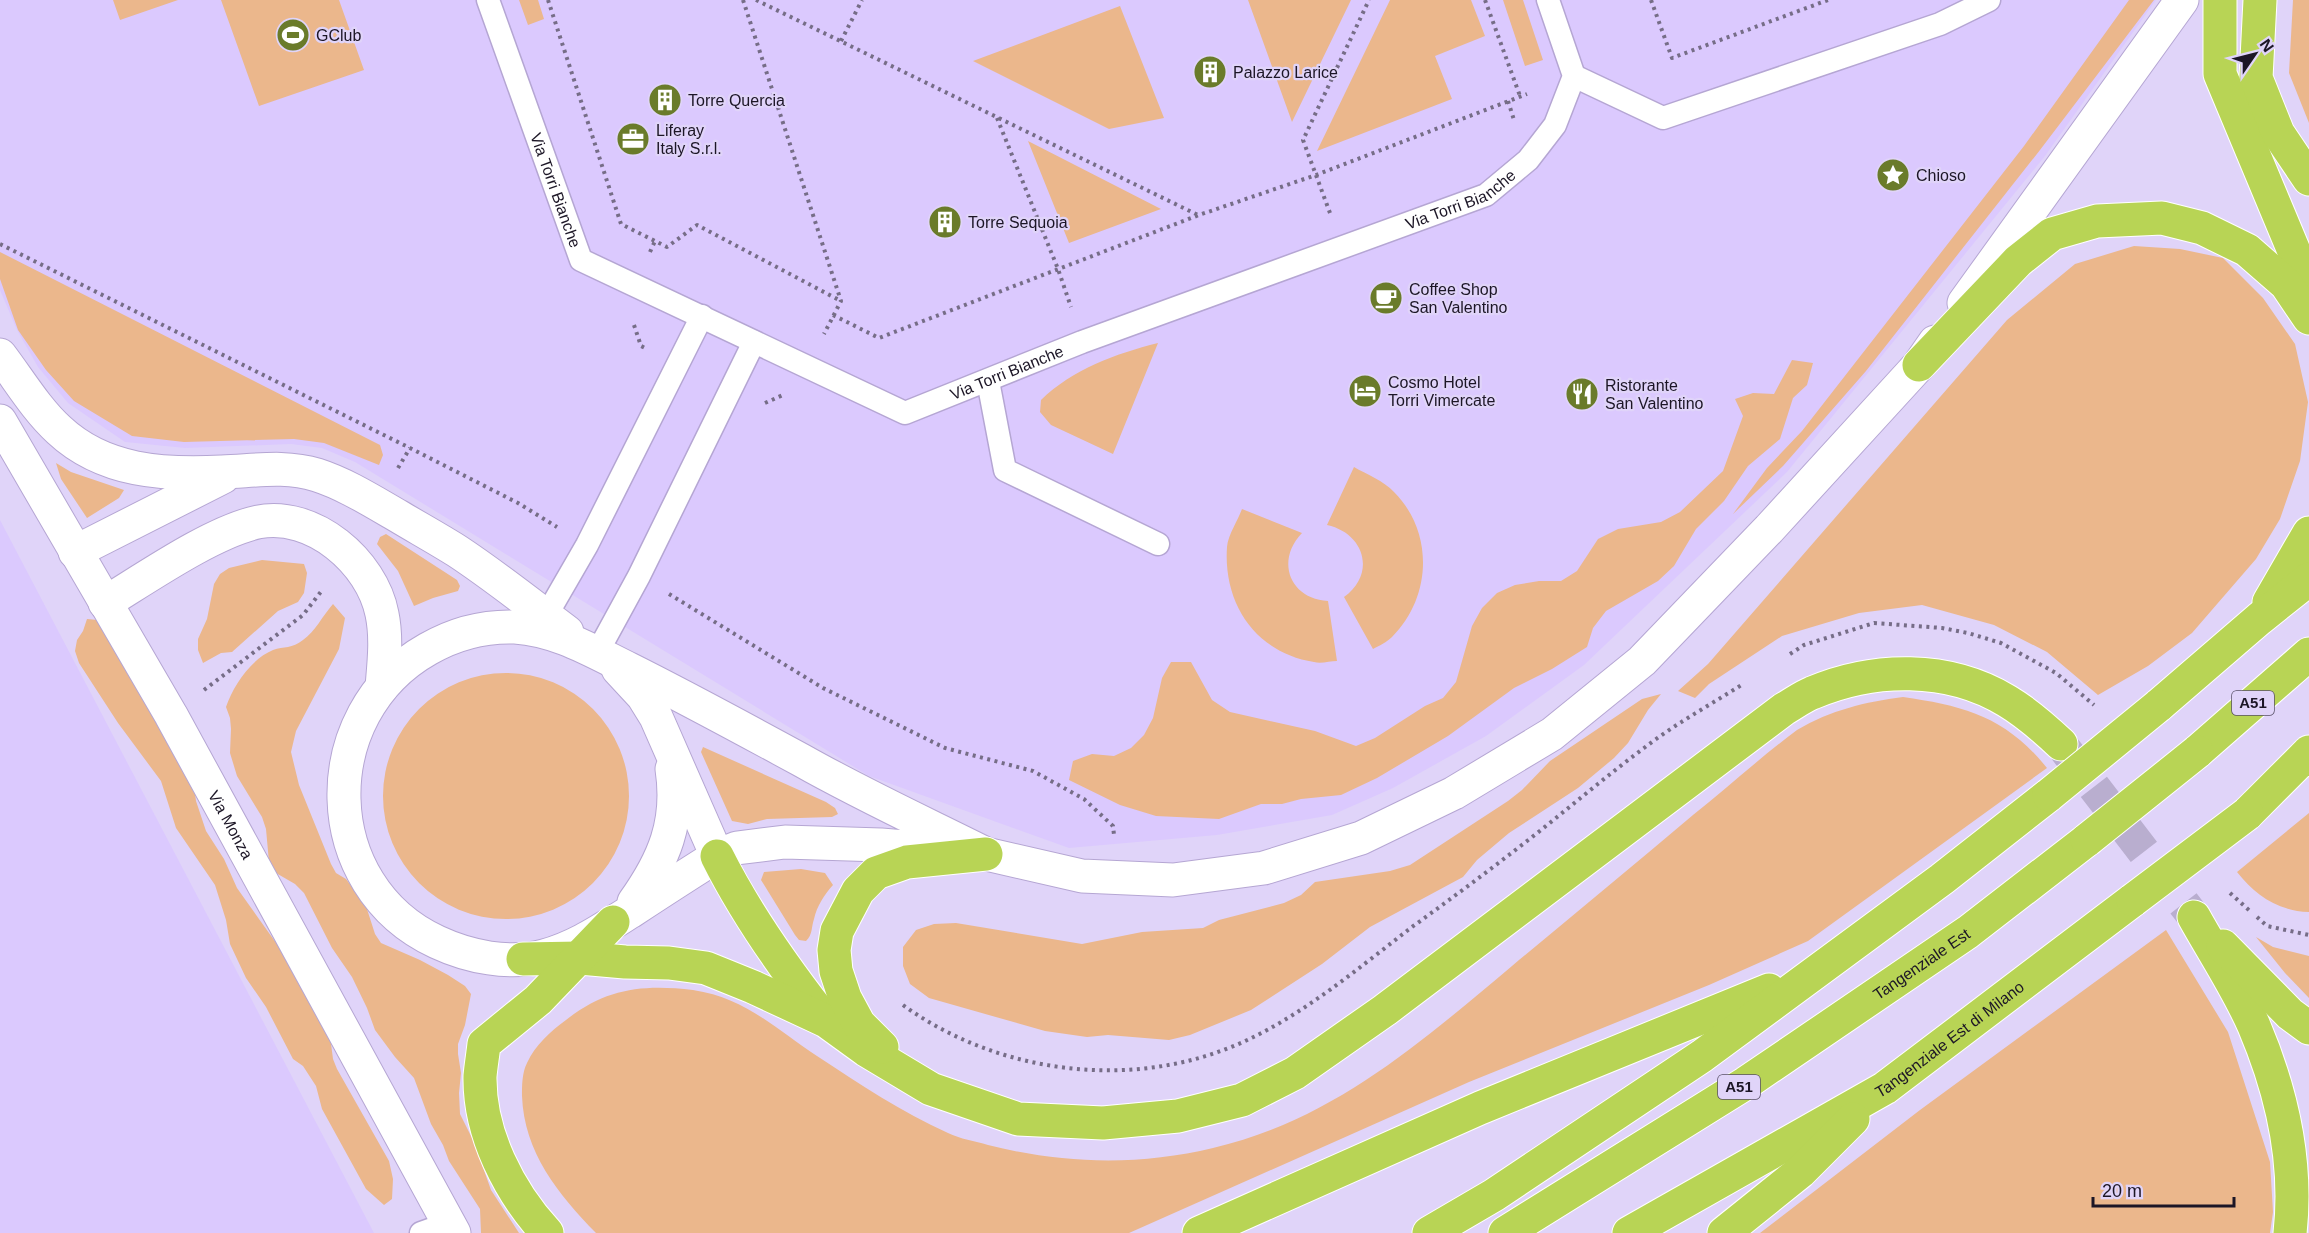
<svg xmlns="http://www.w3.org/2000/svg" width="2309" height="1233" viewBox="0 0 2309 1233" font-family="Arial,sans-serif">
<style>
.built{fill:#dbc9fe}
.green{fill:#ebb78c}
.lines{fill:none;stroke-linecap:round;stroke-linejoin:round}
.highway-tunnel{stroke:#b9aecf;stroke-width:33;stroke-dasharray:33 16;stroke-linecap:butt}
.lane-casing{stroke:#b5a6d3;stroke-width:25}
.street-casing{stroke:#b5a6d3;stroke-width:35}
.highway-casing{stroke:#fff;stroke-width:35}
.path{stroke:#766d87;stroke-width:4;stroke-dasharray:3 4.5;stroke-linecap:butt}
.lane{stroke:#fff;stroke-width:22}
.street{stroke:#fff;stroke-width:33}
.highway{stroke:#b8d455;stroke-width:33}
.highway-bridge-casing{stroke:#fff;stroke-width:35;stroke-linecap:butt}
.highway-bridge{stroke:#b8d455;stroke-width:33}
.labels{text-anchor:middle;stroke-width:4.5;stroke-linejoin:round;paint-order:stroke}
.shield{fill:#e0d4f9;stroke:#574f65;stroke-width:1.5}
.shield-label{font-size:15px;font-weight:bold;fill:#1c1626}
.poi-label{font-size:16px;fill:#1c1626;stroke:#e0d4f9;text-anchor:start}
.street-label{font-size:16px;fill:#1c1626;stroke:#e0d4f9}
</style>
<rect width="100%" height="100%" fill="#e0d4f9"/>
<path class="built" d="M 0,0 L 2156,0 L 2045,156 L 1787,472 L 1584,665 L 1486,736 L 1393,788 L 1332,815 L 1217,835 L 1069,848 L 869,776 L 355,462 L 322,448 L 291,444 L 185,448 L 125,442 L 68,403 L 38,367 L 17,330 L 0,290 Z
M 0,520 L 374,1233 L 0,1233 Z"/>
<path class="green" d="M 113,0 L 178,0 L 120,20 Z
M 221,0 L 339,0 L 364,70 L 259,106 Z
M 519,0 L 538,0 L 544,19 L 528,25 Z
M 1248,0 L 1351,0 L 1292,122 Z
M 1390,0 L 1471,0 L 1485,36 L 1435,56 L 1452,99 L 1317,151 Z
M 1503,0 L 1523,0 L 1543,60 L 1525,66 Z
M 2129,0 L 2154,0 L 2040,150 L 1866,371 L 1783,466 L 1733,514 L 1767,468 L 1802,431 L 2024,146 Z
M 2293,0 L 2309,0 L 2309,123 L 2289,73 Z
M 1120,6 L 1164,118 L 1109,129 L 973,61 Z
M 1028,141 L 1161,209 L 1069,243 Z
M 2134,246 L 2180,249 L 2223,258 L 2263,298 L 2295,344 L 2308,402 L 2300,461 L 2280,519 L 2256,559 L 2192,633 L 2148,666 L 2098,695 L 2047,652 L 1994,625 L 1922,605 L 1859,613 L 1782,636 L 1709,684 L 1695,698 L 1678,691 L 1708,664 L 2007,320 L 2075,264 Z
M 0,252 L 380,445 L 383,455 L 379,465 L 324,443 L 294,439 L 184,442 L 132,436 L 74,401 L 46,370 L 18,330 L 0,279 Z
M 1158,343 L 1113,454 L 1051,425 L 1040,412 L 1041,400 C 1073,369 1115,354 1158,343 Z
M 1792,360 L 1813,363 L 1807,385 L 1793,398 L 1780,439 L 1748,466 L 1724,501 L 1696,529 L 1674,566 L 1658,581 L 1606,611 L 1593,628 L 1587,647 L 1552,669 L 1514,688 L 1448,736 L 1377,778 L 1341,795 L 1301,799 L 1282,804 L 1261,804 L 1219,819 L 1156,816 L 1120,805 L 1069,780 L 1073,761 L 1092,754 L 1114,756 L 1131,748 L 1144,735 L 1153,718 L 1162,678 L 1171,662 L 1191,662 L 1212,700 L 1230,712 L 1315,731 L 1356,746 L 1375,738 L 1425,706 L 1443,698 L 1456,682 L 1472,626 L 1482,608 L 1497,593 L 1515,585 L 1539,581 L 1561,581 L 1577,571 L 1598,539 L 1618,529 L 1661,522 L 1680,512 L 1723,471 L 1743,416 L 1735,399 L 1753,393 L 1774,394 Z
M 56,463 L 71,472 L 124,490 L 119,498 L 87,518 L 61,479 Z
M 1354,467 C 1366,474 1384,481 1394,492 C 1434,532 1432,597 1392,637 C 1387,642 1379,646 1373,649 L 1344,597 C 1377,573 1364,533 1327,525 Z
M 1242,509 L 1302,533 C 1275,561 1290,599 1328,601 L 1337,661 C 1330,661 1321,664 1314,662 C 1256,653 1223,604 1227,547 C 1228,535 1238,520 1242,509 Z
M 386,534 L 457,580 L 460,586 L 458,591 L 433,598 L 414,606 L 398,571 L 377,544 L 380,537 Z
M 262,560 L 304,564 L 307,573 L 304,593 L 298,602 L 278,611 L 232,652 L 221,653 L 203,663 L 198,650 L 198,639 L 207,619 L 214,584 L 220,574 L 229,568 Z
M 333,604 L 345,618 L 339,649 L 296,731 L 291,752 L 299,785 L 331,864 L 336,873 L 346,879 L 366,906 L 375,934 L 381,943 L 420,960 L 448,975 L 465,986 L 471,994 L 465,1025 L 458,1044 L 458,1054 L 461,1073 L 459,1093 L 460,1114 L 474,1142 L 491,1190 L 519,1233 L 481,1233 L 480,1209 L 449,1161 L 443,1145 L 431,1124 L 414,1078 L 395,1057 L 375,1030 L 367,1008 L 352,977 L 332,948 L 304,893 L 295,884 L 276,873 L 269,862 L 266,829 L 262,817 L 237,776 L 230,753 L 231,729 L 230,718 L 226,707 C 233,686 251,659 273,650 C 284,646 292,649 303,640 C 315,632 323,615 333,604 Z
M 87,619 L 98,620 L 192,770 L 196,801 L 206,831 L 224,859 L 237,888 L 274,940 L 288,957 L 330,1036 L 333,1059 L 337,1069 L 389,1161 L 393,1179 L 392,1199 L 384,1205 L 366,1189 L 322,1109 L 316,1086 L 303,1066 L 293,1059 L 266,1007 L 246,978 L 230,944 L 226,920 L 215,885 L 176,828 L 161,781 L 118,723 L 79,663 L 75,651 L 77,640 L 83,631 Z
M383 796a123 123 0 1 1 246 0a123 123 0 1 1-246 0Z
M 1661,694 L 1648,710 L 1628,743 L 1614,758 L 1578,788 L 1509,833 L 1477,860 L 1463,877 L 1370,927 L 1322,964 L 1251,1010 L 1190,1035 L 1169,1040 L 1108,1035 L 1087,1037 L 1045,1031 L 929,998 L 910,984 L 903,966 L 903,947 L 916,930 L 934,924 L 956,923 L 1082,944 L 1142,932 L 1203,928 L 1219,920 L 1284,903 L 1301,895 L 1315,882 L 1390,871 L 1410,865 L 1508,801 L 1522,790 L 1550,761 L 1642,699 Z
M 1903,697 C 1965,706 2006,717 2047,768 L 1808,941 L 1709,985 L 1469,1082 L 1129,1233 L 596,1233 C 558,1194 524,1152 522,1096 C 522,1085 522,1073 527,1063 C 535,1045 551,1031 566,1020 C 606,988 644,984 693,990 C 746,998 774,1028 817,1056 C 860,1084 901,1112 948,1133 C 960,1139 975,1141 988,1145 C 1062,1164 1139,1166 1213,1148 C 1333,1120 1420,1043 1512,966 C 1572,916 1633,866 1693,815 C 1728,787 1761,757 1797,730 C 1831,710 1865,702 1903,697 Z
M 703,747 L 826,802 L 835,808 L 838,814 L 832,817 L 767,819 L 748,824 L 732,821 L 701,752 Z
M 2309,813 L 2309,912 C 2278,911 2255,895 2237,872 Z
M 801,869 L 825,873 L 833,885 C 824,895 817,906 814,919 C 811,928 813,934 806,941 L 799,940 L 795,935 L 761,880 L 764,872 Z
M 2166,930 L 2228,1032 L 2270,1162 L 2273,1212 L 2270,1233 L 1760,1233 L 1920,1110 Z
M 2256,937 L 2273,947 L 2309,956 L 2309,998 L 2285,973 Z"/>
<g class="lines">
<path class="highway-tunnel" d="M 2064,748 L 2194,917"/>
<defs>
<g id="lane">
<path id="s1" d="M 488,0 L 581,260 L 905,413 L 1082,342 L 1486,195 L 1528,160 L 1555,125 L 1574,76 L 1548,0"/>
<path d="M 1574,76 L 1663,118 L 1940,24 L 1989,0"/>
<path d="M 988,381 L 1005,470 L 1158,544"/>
<path d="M 546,616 L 587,545 L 702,316"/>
<path d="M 597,653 L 639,576 L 754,342"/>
<path d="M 421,1233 L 449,1223"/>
</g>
<g id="street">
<path d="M 1964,303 L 2182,0"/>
<path d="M 0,355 C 19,380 36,409 59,430 C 104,472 164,475 222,472 C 254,471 285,465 317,475 C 345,484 372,501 398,516 C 418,528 438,539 457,551 C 495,576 531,605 567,632"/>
<path id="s2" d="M 0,421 L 171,715 L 454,1233"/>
<path d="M 75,552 L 223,477"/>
<path d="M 105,603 C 146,578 212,532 258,522 C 313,511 372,562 382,614 C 387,638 384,663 382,687"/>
<path d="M 618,669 L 643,696 L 656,717 L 717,856"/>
<path d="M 986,854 C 924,823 861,794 801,760 C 744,729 687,698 629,669 C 592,651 558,630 515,627 C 485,626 454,634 428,649 C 313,714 316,886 437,942 C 469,957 509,965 544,956 C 577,947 601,930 630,912 C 659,893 688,874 717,856 L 737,848 L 785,842 L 881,845 L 986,854 L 1082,876 L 1173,880 L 1264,868 L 1361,838 L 1454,793 L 1552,734 L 1642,661 L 1769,529 L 1919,365 L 1935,342"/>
<path d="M 634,902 C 664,860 680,822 672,769"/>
</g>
<g id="highway">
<path d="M 2220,0 L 2220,74 L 2309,287"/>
<path d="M 2260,0 L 2256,78 L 2278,133 L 2309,179"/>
<path d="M 1919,365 L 2018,261 L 2052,234 L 2097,221 L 2162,218 L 2202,228 L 2247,250 L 2286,284 L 2309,318"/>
<path d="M 2269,602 L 2309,533"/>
<path d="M 2158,706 L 2259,619 L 2309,579"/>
<path d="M 2197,752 L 2309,654"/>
<path d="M 2247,814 L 2309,752"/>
<path d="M 717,856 C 746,914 782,965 821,1015"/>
<path d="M 2194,917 C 2214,953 2238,989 2254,1026 C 2282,1092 2298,1161 2290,1233"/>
<path d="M 2223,946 L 2290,1014 L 2309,1028"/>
<path d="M 523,959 L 580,958 L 625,962 L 669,963 L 706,968 L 753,987 L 826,1021 L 866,1050 L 931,1089 L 1018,1119 L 1103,1123 L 1178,1116 L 1242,1100 L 1295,1073 L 1385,1010 L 1784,709 C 1793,704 1802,697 1812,693 C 1873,667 1948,665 2007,701 C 2027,713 2044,728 2061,744"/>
<path d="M 882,1047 L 859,1024 L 845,998 L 836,971 L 834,950 L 837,931 L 858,891 L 876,873 L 907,862 L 986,854"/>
<path d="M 547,1233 C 509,1192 479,1133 480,1076 C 481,1065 483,1054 484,1044 L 538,1000 L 613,922"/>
<path d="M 1199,1233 L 1480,1108 L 1769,990"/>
<path d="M 1429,1233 L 1494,1195 L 1702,1056 L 1942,879 L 2049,795"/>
<path id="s3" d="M 1505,1233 L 1746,1083 L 1968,932 L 2087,840"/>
<path id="s4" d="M 1629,1233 L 1885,1088 L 2133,900"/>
<path d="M 1724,1233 L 1800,1172 L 1853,1119"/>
</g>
</defs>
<use href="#lane" class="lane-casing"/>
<use href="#street" class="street-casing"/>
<use href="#highway" class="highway-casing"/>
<path class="path" d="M 548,0 L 621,224 L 667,247 L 697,225 L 841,301
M 743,0 L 841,301 L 824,334
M 756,0 L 1198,215
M 1485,0 L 1520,96
M 1651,0 L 1672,58 L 1828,0
M 841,41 L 862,0
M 1508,101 L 1514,120
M 997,118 L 1058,269 L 1071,307
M 1330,213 L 1303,140 L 1369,0
M 0,244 L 410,448 L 518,503 L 557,527
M 650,252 L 655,241
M 833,315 L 879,338 L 1199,215 L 1316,175 L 1527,94
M 634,325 L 641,346 L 647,349
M 765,403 L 783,395
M 398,468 L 410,448
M 669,594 L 823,688 L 945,748 L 1033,771 L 1084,799 L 1113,826 L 1114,835
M 1790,654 L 1804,645 L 1874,623 L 1942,628 L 1968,633 L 2001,643 L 2056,673 L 2094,705
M 204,690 L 303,615 L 323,589
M 2230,893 L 2251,912
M 2257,917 L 2267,926 L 2309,935
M 903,1005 C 991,1069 1113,1088 1215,1053 C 1287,1029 1352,973 1412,927 C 1448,901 1483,875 1518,848 C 1561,815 1601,780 1644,748 C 1675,724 1710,705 1743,684"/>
<use href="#lane" class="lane"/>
<use href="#street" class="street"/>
<use href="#highway" class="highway"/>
<defs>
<path id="highway-bridge" d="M 2049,795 L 2158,706
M 2087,840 L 2197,752
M 2133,900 L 2247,814"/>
</defs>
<use href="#highway-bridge" class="highway-bridge-casing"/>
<use href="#highway-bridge" class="highway-bridge"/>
</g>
<defs>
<symbol id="stadium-disc" viewBox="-11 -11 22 22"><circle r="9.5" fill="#6a7b2a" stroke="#e0d4f9"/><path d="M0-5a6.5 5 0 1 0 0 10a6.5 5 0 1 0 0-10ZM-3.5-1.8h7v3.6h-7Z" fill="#fff"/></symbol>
<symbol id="building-disc" viewBox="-11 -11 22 22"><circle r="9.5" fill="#6a7b2a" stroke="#e0d4f9"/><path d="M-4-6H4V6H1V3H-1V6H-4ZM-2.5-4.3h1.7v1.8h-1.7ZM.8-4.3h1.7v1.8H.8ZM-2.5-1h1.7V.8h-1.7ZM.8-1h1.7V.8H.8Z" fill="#fff"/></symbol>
<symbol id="office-disc" viewBox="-11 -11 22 22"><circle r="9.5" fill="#6a7b2a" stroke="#e0d4f9"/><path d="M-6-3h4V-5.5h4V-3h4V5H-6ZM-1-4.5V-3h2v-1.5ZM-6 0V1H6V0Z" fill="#fff"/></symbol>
<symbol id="sight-disc" viewBox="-11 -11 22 22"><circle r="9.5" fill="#6a7b2a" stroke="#e0d4f9"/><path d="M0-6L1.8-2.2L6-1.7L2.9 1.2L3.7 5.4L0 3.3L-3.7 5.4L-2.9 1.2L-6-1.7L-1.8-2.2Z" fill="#fff"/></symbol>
<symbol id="cafe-disc" viewBox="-11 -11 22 22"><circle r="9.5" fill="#6a7b2a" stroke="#e0d4f9"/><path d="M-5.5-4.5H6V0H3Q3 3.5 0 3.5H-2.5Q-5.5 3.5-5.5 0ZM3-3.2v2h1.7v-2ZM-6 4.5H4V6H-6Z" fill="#fff"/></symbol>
<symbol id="hotel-disc" viewBox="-11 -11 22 22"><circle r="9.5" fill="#6a7b2a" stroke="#e0d4f9"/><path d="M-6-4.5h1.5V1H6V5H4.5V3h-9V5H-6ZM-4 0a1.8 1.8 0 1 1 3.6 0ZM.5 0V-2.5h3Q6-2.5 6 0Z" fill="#fff"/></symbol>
<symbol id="restaurant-disc" viewBox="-11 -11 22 22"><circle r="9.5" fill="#6a7b2a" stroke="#e0d4f9"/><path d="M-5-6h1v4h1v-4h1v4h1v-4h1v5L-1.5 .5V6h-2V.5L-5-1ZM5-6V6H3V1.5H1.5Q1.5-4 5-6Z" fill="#fff"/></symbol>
</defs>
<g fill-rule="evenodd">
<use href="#stadium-disc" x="274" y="16" width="38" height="38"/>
<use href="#building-disc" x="1191" y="53" width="38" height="38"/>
<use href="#building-disc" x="646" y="81" width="38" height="38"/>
<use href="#office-disc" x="614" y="120" width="38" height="38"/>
<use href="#sight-disc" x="1874" y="156" width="38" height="38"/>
<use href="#building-disc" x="926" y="203" width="38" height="38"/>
<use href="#cafe-disc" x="1367" y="279" width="38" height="38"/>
<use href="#hotel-disc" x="1346" y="372" width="38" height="38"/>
<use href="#restaurant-disc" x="1563" y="375" width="38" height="38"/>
</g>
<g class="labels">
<g class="shield">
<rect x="2232" y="691" width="42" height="24" rx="4.5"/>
<rect x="1718" y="1075" width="42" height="24" rx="4.5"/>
</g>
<g class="shield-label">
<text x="2253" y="708">A51</text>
<text x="1739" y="1092">A51</text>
</g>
<g class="poi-label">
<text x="316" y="41">GClub</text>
<text x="1233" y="78">Palazzo Larice</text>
<text x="688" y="106">Torre Quercia</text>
<text x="656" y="136">Liferay<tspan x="656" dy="18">Italy S.r.l.</tspan></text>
<text x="1916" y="181">Chioso</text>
<text x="968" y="228">Torre Sequoia</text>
<text x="1409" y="295">Coffee Shop<tspan x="1409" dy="18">San Valentino</tspan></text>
<text x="1388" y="388">Cosmo Hotel<tspan x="1388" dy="18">Torri Vimercate</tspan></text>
<text x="1605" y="391">Ristorante<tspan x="1605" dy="18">San Valentino</tspan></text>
</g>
<g class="street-label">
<text dy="6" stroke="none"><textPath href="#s1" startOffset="202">Via Torri Bianche</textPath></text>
<text dy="6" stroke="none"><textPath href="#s1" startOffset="1230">Via Torri Bianche</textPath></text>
<text dy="6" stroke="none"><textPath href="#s1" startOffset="744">Via Torri Bianche</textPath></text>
<text dy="6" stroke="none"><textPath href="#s2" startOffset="465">Via Monza</textPath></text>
<text dy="6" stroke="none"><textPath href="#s3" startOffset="496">Tangenziale Est</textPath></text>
<text dy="6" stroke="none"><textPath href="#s4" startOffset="375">Tangenziale Est di Milano</textPath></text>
</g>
</g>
<g transform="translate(2255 54) rotate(55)" stroke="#e0d4f9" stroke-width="4.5" paint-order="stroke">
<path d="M0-4.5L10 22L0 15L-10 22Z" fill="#1c1626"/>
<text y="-9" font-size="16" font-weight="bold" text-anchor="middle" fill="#1c1626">N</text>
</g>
<path d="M2093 1197v9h141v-9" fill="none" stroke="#1c1626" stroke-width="3"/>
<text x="2102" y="1197" font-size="18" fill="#1c1626" stroke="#e0d4f9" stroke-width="4.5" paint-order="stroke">20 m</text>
</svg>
